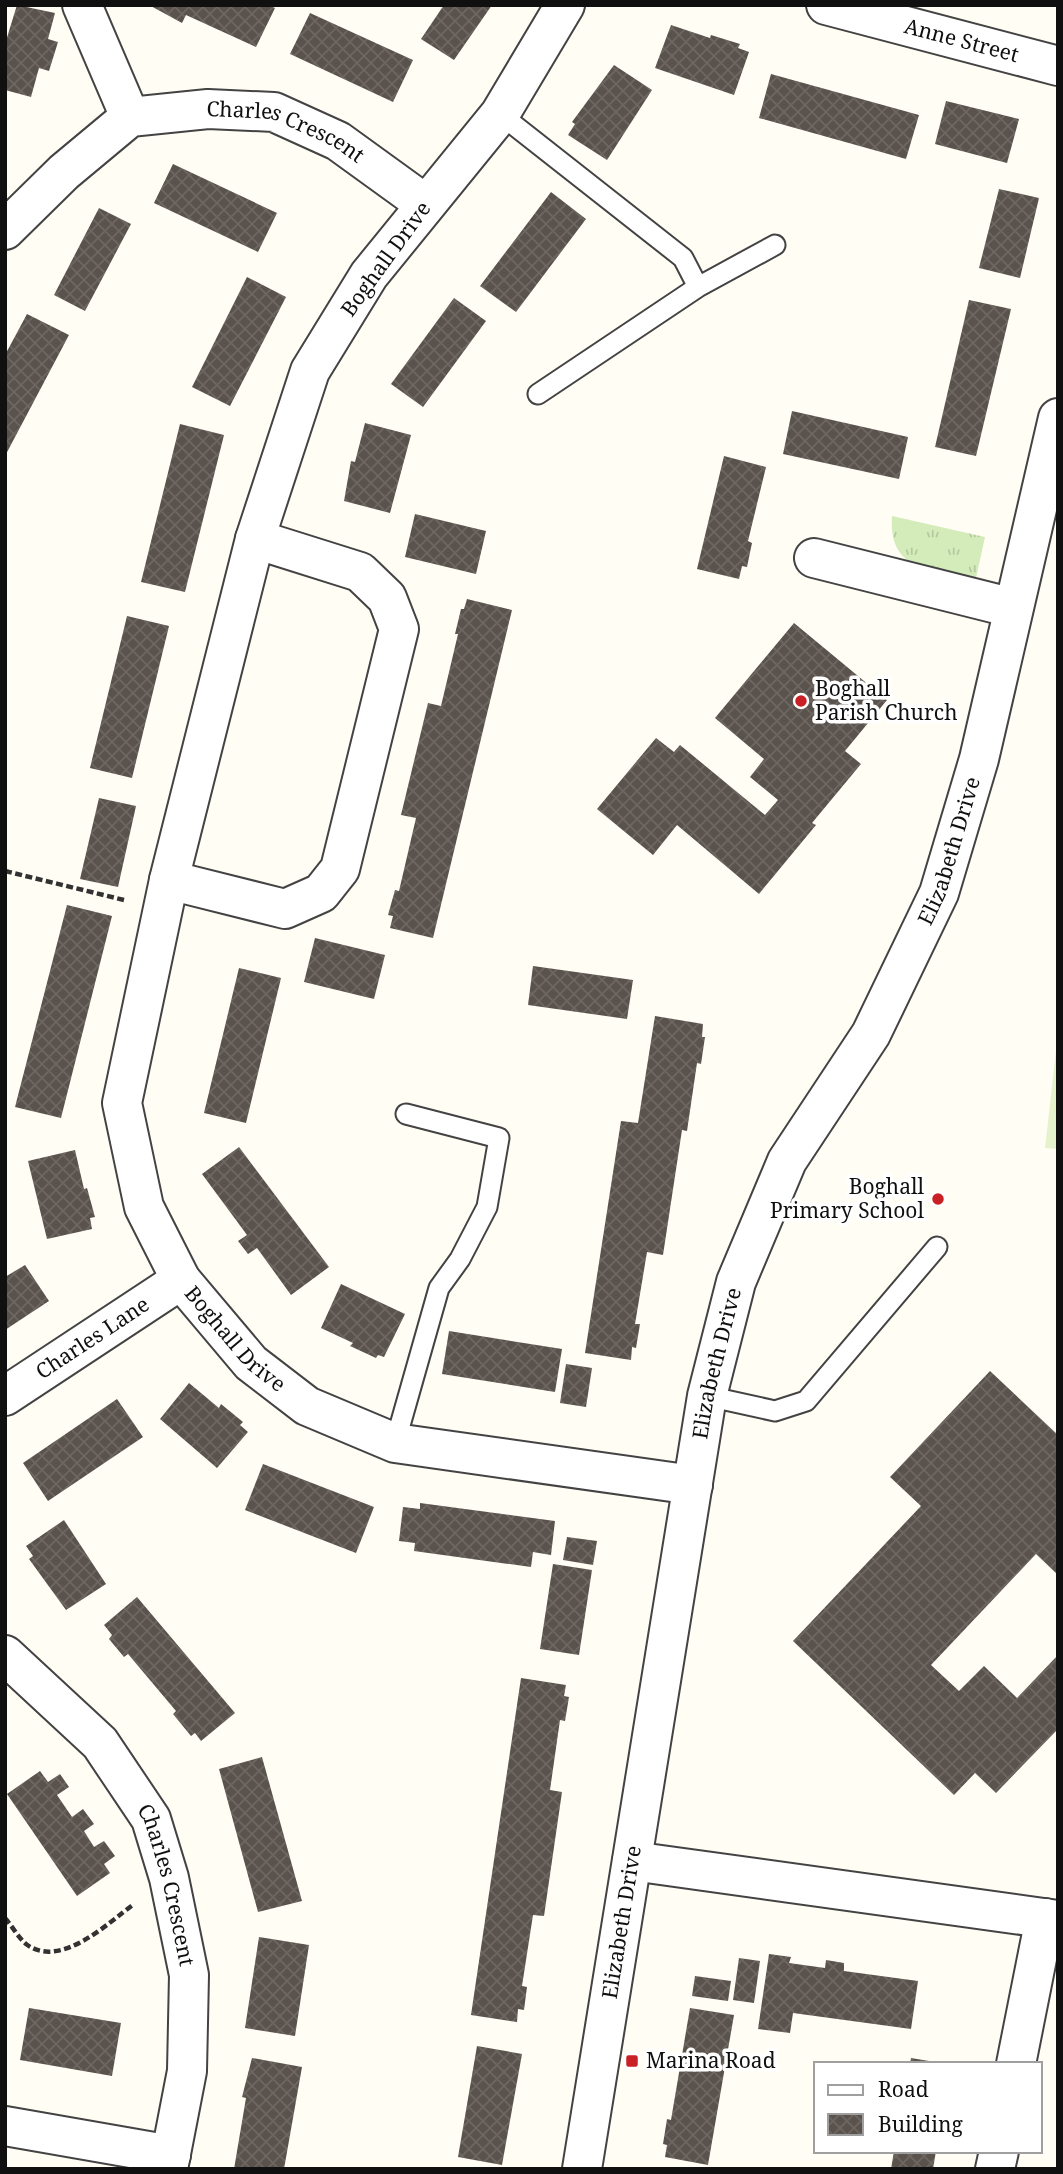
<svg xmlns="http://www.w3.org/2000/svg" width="1063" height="2174" viewBox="0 0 1063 2174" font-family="'Noto Serif',serif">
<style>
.grass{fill:url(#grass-tufts)}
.pitch{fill:#e5f3cd}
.building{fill:url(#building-cross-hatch)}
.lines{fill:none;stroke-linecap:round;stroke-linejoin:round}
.service-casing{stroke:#434343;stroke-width:23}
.minor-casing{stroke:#434343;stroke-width:42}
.path{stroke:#323232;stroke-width:4.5;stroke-dasharray:7 3.5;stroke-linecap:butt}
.service{stroke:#fff;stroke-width:19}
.minor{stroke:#fff;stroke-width:38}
.poi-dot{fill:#c92025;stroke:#fff;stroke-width:2.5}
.labels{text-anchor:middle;stroke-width:7;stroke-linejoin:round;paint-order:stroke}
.street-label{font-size:21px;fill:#101010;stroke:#fff}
.poi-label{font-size:21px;fill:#101010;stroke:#fff;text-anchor:start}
</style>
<defs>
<pattern id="grass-tufts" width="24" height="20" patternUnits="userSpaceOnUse" patternTransform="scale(1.75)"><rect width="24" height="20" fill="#d3ecba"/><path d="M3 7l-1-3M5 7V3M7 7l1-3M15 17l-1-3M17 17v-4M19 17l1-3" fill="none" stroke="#b4c99f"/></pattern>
<pattern id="building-cross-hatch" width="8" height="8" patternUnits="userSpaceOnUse" patternTransform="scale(1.75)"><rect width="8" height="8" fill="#5a524c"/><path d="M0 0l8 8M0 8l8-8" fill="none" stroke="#6d6661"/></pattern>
</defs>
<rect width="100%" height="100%" fill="#fffdf4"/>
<path class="grass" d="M 892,516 L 985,537 L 976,578 C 933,570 888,573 892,516 Z"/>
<path class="pitch" d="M 1058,1033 L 1058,1149 L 1045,1148 Z"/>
<path class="building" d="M 17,5 L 55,13 L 48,39 L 58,42 L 49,71 L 39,68 L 31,97 L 5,90 L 5,44 Z
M 149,5 L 269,5 L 275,8 L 256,47 L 186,15 L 182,23 Z
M 444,5 L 492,5 L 454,60 L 421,39 Z
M 310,13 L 413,60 L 393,102 L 290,54 Z
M 671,25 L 710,38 L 711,35 L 740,44 L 738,48 L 749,52 L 734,95 L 655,68 Z
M 614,65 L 652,90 L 607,160 L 568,135 L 575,124 L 572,122 Z
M 771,74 L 919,115 L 906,159 L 759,118 Z
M 946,101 L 1019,119 L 1007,163 L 935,144 Z
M 173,164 L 277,213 L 258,252 L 154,203 Z
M 999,189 L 1039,198 L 1020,278 L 979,268 Z
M 551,192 L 586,219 L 516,312 L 480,286 Z
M 99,208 L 131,224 L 85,311 L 54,295 Z
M 247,277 L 286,297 L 230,406 L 192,387 Z
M 454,298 L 486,321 L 423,407 L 391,384 Z
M 969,300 L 1011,309 L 976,456 L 935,447 Z
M 27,314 L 69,335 L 5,456 L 5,355 Z
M 792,411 L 908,437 L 899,479 L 783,454 Z
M 365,423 L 411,435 L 390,513 L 344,501 L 351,461 L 355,462 Z
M 180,424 L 224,435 L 185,592 L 141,582 Z
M 724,456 L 766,467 L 748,541 L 752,543 L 747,567 L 742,566 L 739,579 L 697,569 Z
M 415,514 L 486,531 L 476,574 L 405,557 Z
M 467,599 L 512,610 L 433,938 L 390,928 L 393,916 L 388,915 L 395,890 L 399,891 L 416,818 L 401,815 L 428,703 L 441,706 L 458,634 L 455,634 L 461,609 L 464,609 Z
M 127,616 L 169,626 L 132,778 L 90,768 Z
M 794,623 L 887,700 L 845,751 L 861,764 L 812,823 L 816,825 L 759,894 L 677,825 L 653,855 L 597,809 L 656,738 L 674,752 L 680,745 L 765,815 L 778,800 L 750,777 L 764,759 L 715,718 Z
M 99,798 L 136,806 L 118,887 L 80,879 Z
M 67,905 L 112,916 L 61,1118 L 15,1107 Z
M 315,938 L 385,955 L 374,999 L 304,982 Z
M 533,966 L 633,980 L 627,1019 L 528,1005 Z
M 239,968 L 281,978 L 246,1123 L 204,1113 Z
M 655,1016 L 703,1024 L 702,1037 L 705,1037 L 701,1064 L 697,1063 L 687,1131 L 682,1130 L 663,1255 L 647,1252 L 635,1324 L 640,1324 L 636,1348 L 632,1347 L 631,1360 L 585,1353 L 621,1121 L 638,1123 Z
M 239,1147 L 329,1267 L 291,1295 L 257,1248 L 248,1254 L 238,1241 L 247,1235 L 202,1174 Z
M 75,1150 L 84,1189 L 87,1188 L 95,1217 L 90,1218 L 92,1229 L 47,1239 L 28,1161 Z
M 25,1265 L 49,1301 L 5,1330 L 5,1277 Z
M 341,1284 L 405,1314 L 384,1357 L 378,1355 L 376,1358 L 350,1346 L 353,1343 L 321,1328 Z
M 449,1331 L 562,1349 L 555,1392 L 442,1374 Z
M 566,1364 L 592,1368 L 586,1407 L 560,1403 Z
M 990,1371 L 1058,1435 L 1058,1575 L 1036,1554 L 931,1665 L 959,1691 L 984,1666 L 1017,1698 L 1058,1655 L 1058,1729 L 996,1793 L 975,1773 L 954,1795 L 793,1641 L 921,1506 L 890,1477 Z
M 189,1383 L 219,1408 L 221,1404 L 243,1422 L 240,1425 L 248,1432 L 217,1468 L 160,1419 Z
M 117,1399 L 143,1437 L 48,1501 L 23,1463 Z
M 263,1464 L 374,1507 L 356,1553 L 245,1510 Z
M 420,1503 L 555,1521 L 551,1555 L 533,1552 L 531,1567 L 414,1551 L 415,1543 L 399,1541 L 403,1507 L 420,1509 Z
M 64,1520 L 106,1584 L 66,1610 L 29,1559 L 33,1556 L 26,1546 Z
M 567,1537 L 597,1541 L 593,1565 L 563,1560 Z
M 553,1564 L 592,1570 L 579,1655 L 540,1649 Z
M 137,1597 L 235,1713 L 201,1741 L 195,1733 L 191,1736 L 173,1714 L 176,1711 L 128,1654 L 124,1657 L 109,1639 L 112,1635 L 104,1625 Z
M 521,1678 L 566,1685 L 564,1696 L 569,1697 L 565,1721 L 560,1720 L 550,1790 L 562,1792 L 544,1916 L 533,1915 L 522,1986 L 527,1987 L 524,2010 L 518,2009 L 517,2022 L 471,2015 Z
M 262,1757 L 302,1901 L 258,1912 L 219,1769 Z
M 40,1771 L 48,1782 L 60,1774 L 69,1787 L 57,1795 L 72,1817 L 83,1809 L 94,1824 L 84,1831 L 94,1847 L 104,1841 L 115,1856 L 104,1864 L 110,1873 L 77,1896 L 7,1794 Z
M 259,1937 L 309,1945 L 295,2036 L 245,2028 Z
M 769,1954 L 791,1957 L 789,1963 L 825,1968 L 826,1960 L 844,1963 L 844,1971 L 918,1981 L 911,2029 L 793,2013 L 790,2033 L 758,2029 Z
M 739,1958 L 760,1961 L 754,2003 L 733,2000 Z
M 695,1976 L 731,1981 L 728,2001 L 692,1996 Z
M 29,2008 L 121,2023 L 112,2076 L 20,2060 Z
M 690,2008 L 734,2015 L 708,2165 L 665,2157 L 667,2145 L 663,2144 L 667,2119 L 671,2120 Z
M 477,2046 L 522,2054 L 502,2165 L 458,2157 Z
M 252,2058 L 302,2067 L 284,2169 L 234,2169 L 246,2098 L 242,2097 Z
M 911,2058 L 935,2062 L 935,2064 L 910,2064 Z
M 894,2151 L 936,2151 L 933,2169 L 891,2169 Z"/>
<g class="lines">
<defs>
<path id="service" d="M 500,114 L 683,258 L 698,287 L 538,394
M 698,287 L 775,245
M 707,1396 L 775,1411 L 806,1401 L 937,1247
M 395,1443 L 439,1288 L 460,1259 L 487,1207 L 499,1138 L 406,1114"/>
<g id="minor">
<path d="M 82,5 L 130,117"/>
<path id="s1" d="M 565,5 L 500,114 L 369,275 L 310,371 L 255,539 L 169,880 L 122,1103 L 144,1207 L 181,1280 L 251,1363 L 307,1406 L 395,1443 L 693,1485"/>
<path id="s2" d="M 826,5 L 1058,66"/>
<path id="s3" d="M 5,230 L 64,172 L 130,117 L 208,109 L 274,112 L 338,141 L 425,204"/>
<path d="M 814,558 L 1013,608"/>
<path d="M 169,880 L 285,909 L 321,893 L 340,869 L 399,629 L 387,598 L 360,572 L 255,539"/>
<path id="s4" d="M 5,1396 L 181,1280"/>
<path id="s5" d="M 5,1655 L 100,1743 L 151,1819 L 169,1878 L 189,1975 L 187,2071 L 168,2169"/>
<path d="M 632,1861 L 1058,1920"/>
<path d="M 1016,2064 L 1045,1918"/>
<path d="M 5,2126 L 171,2155"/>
<path id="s6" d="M 582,2169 L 707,1396 L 736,1282 L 787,1161 L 871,1034 L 939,893 L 979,759 L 1058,418"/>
<path d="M 995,2169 L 999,2151"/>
</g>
</defs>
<use href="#service" class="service-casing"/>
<use href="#minor" class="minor-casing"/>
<path class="path" d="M 5,871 L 124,900
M 5,1918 C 12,1926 18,1937 26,1944 C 60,1970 108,1923 134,1904"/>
<use href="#service" class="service"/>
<use href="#minor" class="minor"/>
</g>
<g class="poi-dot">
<circle cx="801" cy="701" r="7"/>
<circle cx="938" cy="1199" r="7"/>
<rect x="625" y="2054" width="14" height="14" rx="3.5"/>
</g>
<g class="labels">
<g class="street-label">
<text dy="7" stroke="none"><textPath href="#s2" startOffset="140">Anne Street</textPath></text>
<text dy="7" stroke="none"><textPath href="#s3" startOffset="329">Charles Crescent</textPath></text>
<text transform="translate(386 259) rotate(-54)" y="7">Boghall Drive</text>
<text dy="7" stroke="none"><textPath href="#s6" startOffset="1384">Elizabeth Drive</textPath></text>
<text dy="7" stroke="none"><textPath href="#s1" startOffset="1472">Boghall Drive</textPath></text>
<text dy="7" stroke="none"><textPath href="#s4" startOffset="105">Charles Lane</textPath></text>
<text dy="7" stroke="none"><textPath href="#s6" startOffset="817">Elizabeth Drive</textPath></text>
<text dy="7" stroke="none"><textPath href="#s5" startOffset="289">Charles Crescent</textPath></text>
<text dy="7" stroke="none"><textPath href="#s6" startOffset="250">Elizabeth Drive</textPath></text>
</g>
<g class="poi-label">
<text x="815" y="696">Boghall<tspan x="815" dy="24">Parish Church</tspan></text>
<text x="924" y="1194" text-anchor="end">Boghall<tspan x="924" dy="24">Primary School</tspan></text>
<text x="646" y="2068">Marina Road</text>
</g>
</g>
<rect width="1063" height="2174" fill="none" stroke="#101010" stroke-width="14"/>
<rect x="814" y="2062" width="228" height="91" fill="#ffffff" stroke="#9f9f9f" stroke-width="2"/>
<rect x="828" y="2085" width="35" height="10" fill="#ffffff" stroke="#9f9f9f" stroke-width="2"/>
<text x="878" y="2097" font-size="21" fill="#101010">Road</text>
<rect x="828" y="2114" width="35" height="21" fill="url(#building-cross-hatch)" stroke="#9f9f9f" stroke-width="2"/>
<text x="878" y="2132" font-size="21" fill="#101010">Building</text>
</svg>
